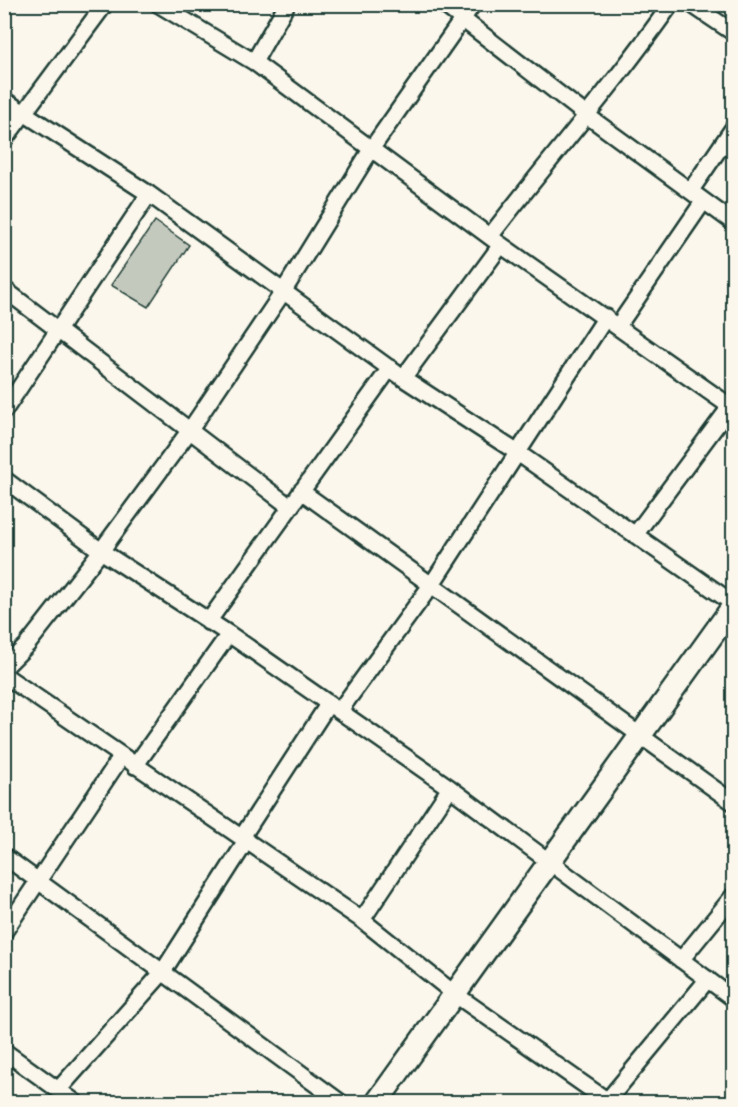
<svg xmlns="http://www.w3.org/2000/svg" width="738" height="1107" viewBox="0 0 738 1107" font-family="Kalam,sans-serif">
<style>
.building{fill:#c4c9be;stroke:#1f3d34;stroke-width:1.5}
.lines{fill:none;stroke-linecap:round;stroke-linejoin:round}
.street-casing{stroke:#1f3d34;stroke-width:20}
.secondary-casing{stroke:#1f3d34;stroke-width:26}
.street{stroke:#fbf7ec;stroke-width:15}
.secondary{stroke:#fbf7ec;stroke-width:21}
</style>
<rect width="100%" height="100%" fill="#fbf7ec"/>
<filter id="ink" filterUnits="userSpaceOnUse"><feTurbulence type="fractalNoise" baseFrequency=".0167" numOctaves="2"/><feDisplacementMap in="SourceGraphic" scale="12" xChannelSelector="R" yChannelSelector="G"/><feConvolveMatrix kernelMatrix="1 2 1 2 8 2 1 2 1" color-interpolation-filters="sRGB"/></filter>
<g filter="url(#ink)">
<path class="building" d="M 155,221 L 189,245 L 148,307 L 111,285 Z"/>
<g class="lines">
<defs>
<path id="street" d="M 158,4 L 254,62 L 501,245 L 734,409
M 443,4 L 585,114 L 734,223
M 691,4 L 734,33
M 254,62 L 287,4
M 4,100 L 149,194 L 403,378 L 518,453 L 734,604
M 4,140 L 105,4
M 691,190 L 734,127
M 491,235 C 551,157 615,84 671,4
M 4,289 L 289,506
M 618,326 L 703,202
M 403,378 L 501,245
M 4,411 L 149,194
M 4,479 L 101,551 L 229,634 L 450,788 L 734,999
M 301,491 L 734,803
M 635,535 L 730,407
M 208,622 L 390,368
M 4,668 L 27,645 L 101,551 L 190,430 L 283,292 L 372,148 L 473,4
M 4,675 L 362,920 L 456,995 L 609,1102
M 340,710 L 432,584 L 606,317
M 135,766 L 229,634
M 242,837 L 329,703
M 4,856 L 340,1102
M 362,920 L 450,788
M 4,932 L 121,757
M 681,960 L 734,895
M 4,1051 L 75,1102
M 59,1089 L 162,973 L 247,840
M 607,1101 L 708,979"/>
<path id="secondary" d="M 377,1102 L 734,605"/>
</defs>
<use href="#street" class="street-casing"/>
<use href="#secondary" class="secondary-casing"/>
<use href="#street" class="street"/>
<use href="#secondary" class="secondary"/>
</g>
</g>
<rect width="738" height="1107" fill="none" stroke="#fbf7ec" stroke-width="24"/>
<rect x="12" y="12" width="714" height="1083" fill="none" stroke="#1f3d34" stroke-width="2" filter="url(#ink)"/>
</svg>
